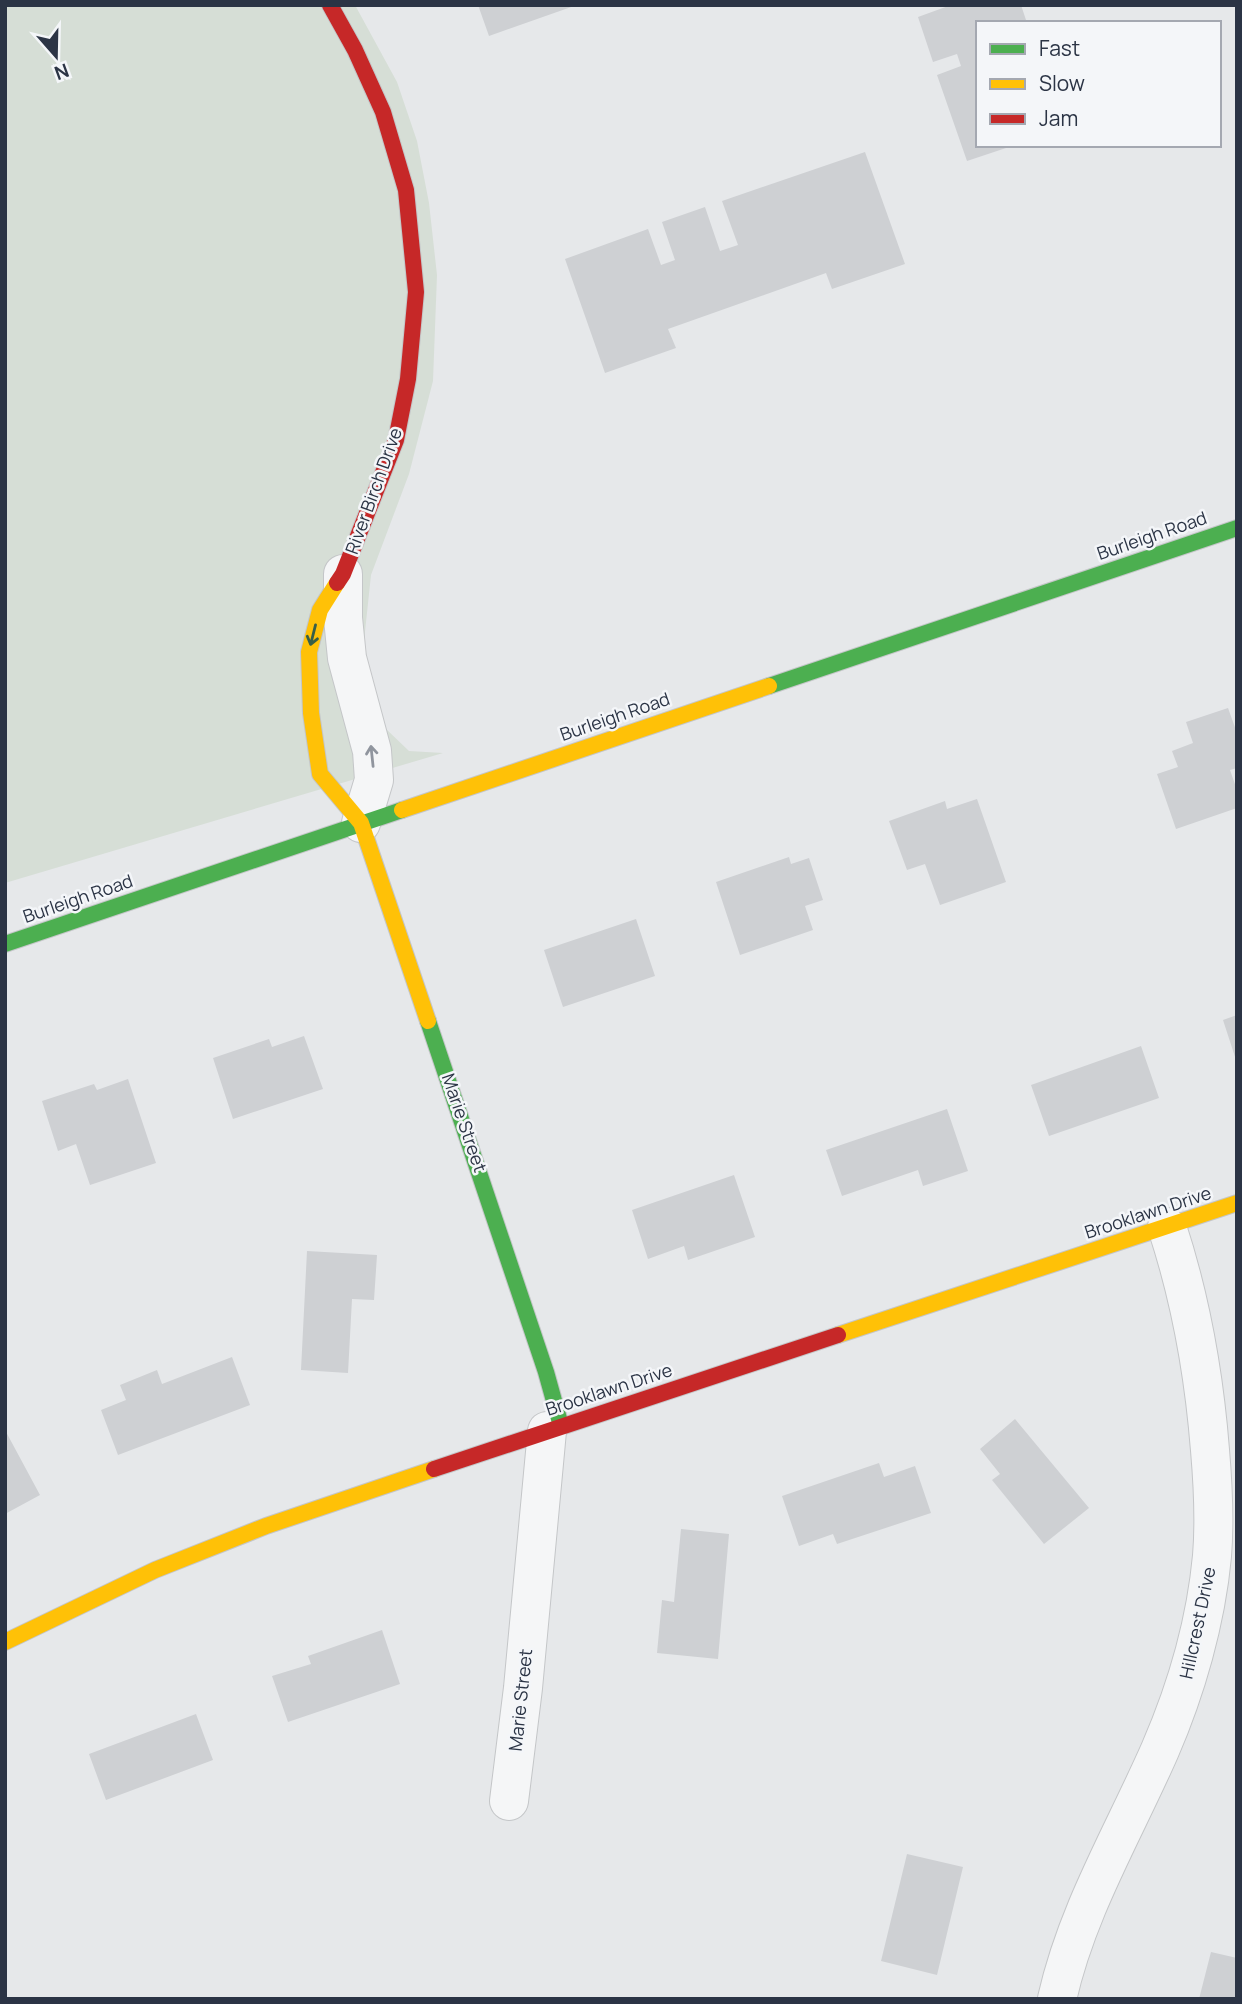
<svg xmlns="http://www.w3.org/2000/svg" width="1242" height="2004" viewBox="0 0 1242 2004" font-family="Manrope,sans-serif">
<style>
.green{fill:#d6ded6}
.building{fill:#ced0d3}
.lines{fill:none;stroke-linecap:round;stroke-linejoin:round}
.street-casing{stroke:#c4c6c8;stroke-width:40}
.fast-casing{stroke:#c4c6c8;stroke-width:18}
.slow-casing{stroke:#c4c6c8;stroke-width:18}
.jam-casing{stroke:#c4c6c8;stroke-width:18}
.street{stroke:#f5f6f7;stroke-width:38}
.fast{stroke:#4caf50;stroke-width:16}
.slow{stroke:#ffc107;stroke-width:16}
.jam{stroke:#c62828;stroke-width:16}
.oneway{stroke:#375f49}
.oneway2{stroke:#90959e}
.labels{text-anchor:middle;stroke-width:5;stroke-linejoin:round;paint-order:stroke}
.street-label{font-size:18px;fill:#2b3445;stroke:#f4f6f9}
</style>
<rect width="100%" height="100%" fill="#e6e8ea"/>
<path class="green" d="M 5,5 L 355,5 L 397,82 L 417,141 L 429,203 L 437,275 L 433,381 L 409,474 L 371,575 L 364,641 L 374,698 L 385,728 L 409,751 L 443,753 L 5,883 Z"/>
<path class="building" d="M 478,5 L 574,5 L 574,6 L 489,36 Z
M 951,5 L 1021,5 L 1027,23 L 978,23 L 978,145 L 1012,146 L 967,161 L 937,75 L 961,66 L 957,54 L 933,62 L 918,17 Z
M 865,152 L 905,264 L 832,289 L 826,273 L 668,329 L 676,348 L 605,373 L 565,259 L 648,229 L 661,265 L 675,260 L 662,222 L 705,207 L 720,251 L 738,245 L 722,201 Z
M 1228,708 L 1237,733 L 1237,768 L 1230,770 L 1237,790 L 1237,808 L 1176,829 L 1157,774 L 1178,767 L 1172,751 L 1193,743 L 1186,722 Z
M 977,799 L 1006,882 L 940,905 L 925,864 L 907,870 L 889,821 L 945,801 L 947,809 Z
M 789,857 L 791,864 L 809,858 L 823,900 L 805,906 L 813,930 L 740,955 L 716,882 Z
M 636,919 L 655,976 L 563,1007 L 544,950 Z
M 1237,1015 L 1237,1060 L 1236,1060 L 1223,1020 Z
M 304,1036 L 323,1089 L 233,1119 L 213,1058 L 269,1039 L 272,1047 Z
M 1141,1046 L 1159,1098 L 1049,1136 L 1031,1085 Z
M 128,1079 L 156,1163 L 90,1185 L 76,1144 L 58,1151 L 42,1101 L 94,1084 L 97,1090 Z
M 947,1109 L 968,1171 L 923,1186 L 918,1170 L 842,1196 L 826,1150 Z
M 734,1175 L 755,1237 L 688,1260 L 684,1246 L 648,1259 L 632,1210 Z
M 307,1251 L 377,1255 L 374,1300 L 352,1299 L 348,1373 L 301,1370 Z
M 232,1357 L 250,1405 L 118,1455 L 101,1410 L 126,1400 L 120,1385 L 157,1370 L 162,1384 Z
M 1015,1419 L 1089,1508 L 1044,1544 L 992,1480 L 1000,1474 L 980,1449 Z
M 5,1430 L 40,1495 L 5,1514 Z
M 879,1463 L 884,1477 L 915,1466 L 931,1513 L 837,1544 L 833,1534 L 799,1546 L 782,1496 Z
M 681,1529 L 729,1534 L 718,1659 L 657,1653 L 662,1600 L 674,1602 Z
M 382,1630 L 400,1684 L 288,1722 L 272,1676 L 311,1664 L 308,1656 Z
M 196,1714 L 213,1760 L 106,1800 L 89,1754 Z
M 907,1854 L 963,1867 L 937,1975 L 881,1961 Z
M 1211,1952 L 1237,1958 L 1237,1999 L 1199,1999 Z"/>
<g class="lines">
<defs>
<path id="street" d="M 343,574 L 343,618 L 347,658 L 372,751 L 374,780 L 361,823
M 509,1801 L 523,1688 L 547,1431
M 1057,1999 C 1077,1910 1124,1832 1160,1750 C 1186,1690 1206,1621 1212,1556 C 1215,1520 1213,1485 1210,1450 C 1204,1374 1191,1300 1167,1227"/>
<path id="fast" d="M 769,686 L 1237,528
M 5,944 L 402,810
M 428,1021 L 546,1372 L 561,1426"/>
<path id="slow" d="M 337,583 L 320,610 L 309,652 L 311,713 L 320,774 L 361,823 L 428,1021
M 402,810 L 769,686
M 838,1335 L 1237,1203
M 5,1642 L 155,1570 L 266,1526 L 434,1469"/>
<path id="jam" d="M 330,5 L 355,50 L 383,112 L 406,190 L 416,292 L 408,379 L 396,440 L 343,574 L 337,583
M 434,1469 L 838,1335"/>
</defs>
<use href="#street" class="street-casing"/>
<use href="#fast" class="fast-casing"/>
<use href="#slow" class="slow-casing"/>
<use href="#jam" class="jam-casing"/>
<use href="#street" class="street"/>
<use href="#fast" class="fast"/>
<use href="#slow" class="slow"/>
<use href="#jam" class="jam"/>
</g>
<defs><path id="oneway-shaft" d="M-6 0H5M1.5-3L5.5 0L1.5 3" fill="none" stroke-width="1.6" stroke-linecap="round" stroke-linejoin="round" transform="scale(1.75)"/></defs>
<use class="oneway" href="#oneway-shaft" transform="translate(313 635) rotate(104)"/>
<use class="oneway2" href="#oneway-shaft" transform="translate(372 756) rotate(-96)"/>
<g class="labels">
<g class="street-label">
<text transform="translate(374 491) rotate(-70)" y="6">River Birch Drive</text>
<text transform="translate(1152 536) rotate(-19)" y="6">Burleigh Road</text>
<text transform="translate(615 717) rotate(-19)" y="6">Burleigh Road</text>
<text transform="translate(78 899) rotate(-19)" y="6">Burleigh Road</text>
<text transform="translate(464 1123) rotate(71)" y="6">Marie Street</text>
<text transform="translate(1148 1213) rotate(-18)" y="6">Brooklawn Drive</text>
<text transform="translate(609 1390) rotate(-18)" y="6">Brooklawn Drive</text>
<text transform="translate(1198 1623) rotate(-78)" y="6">Hillcrest Drive</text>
<text transform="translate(521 1700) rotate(-84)" y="6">Marie Street</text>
</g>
</g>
<rect width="1242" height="2004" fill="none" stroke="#2b3445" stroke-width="14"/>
<rect x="976" y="21" width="245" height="126" fill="#f4f6f9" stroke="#a4a8b1" stroke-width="2"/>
<rect x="990" y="44" width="35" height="10" fill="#4caf50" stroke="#a4a8b1" stroke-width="2"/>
<text x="1039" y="56" font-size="21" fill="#2b3445">Fast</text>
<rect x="990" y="79" width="35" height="10" fill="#ffc107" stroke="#a4a8b1" stroke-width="2"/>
<text x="1039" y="91" font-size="21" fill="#2b3445">Slow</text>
<rect x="990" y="114" width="35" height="10" fill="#c62828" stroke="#a4a8b1" stroke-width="2"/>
<text x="1039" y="126" font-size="21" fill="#2b3445">Jam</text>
<g transform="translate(56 56) rotate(160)" stroke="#f4f6f9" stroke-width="5" paint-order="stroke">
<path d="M0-5L12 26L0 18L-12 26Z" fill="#2b3445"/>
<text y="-10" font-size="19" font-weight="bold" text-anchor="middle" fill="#2b3445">N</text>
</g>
</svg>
